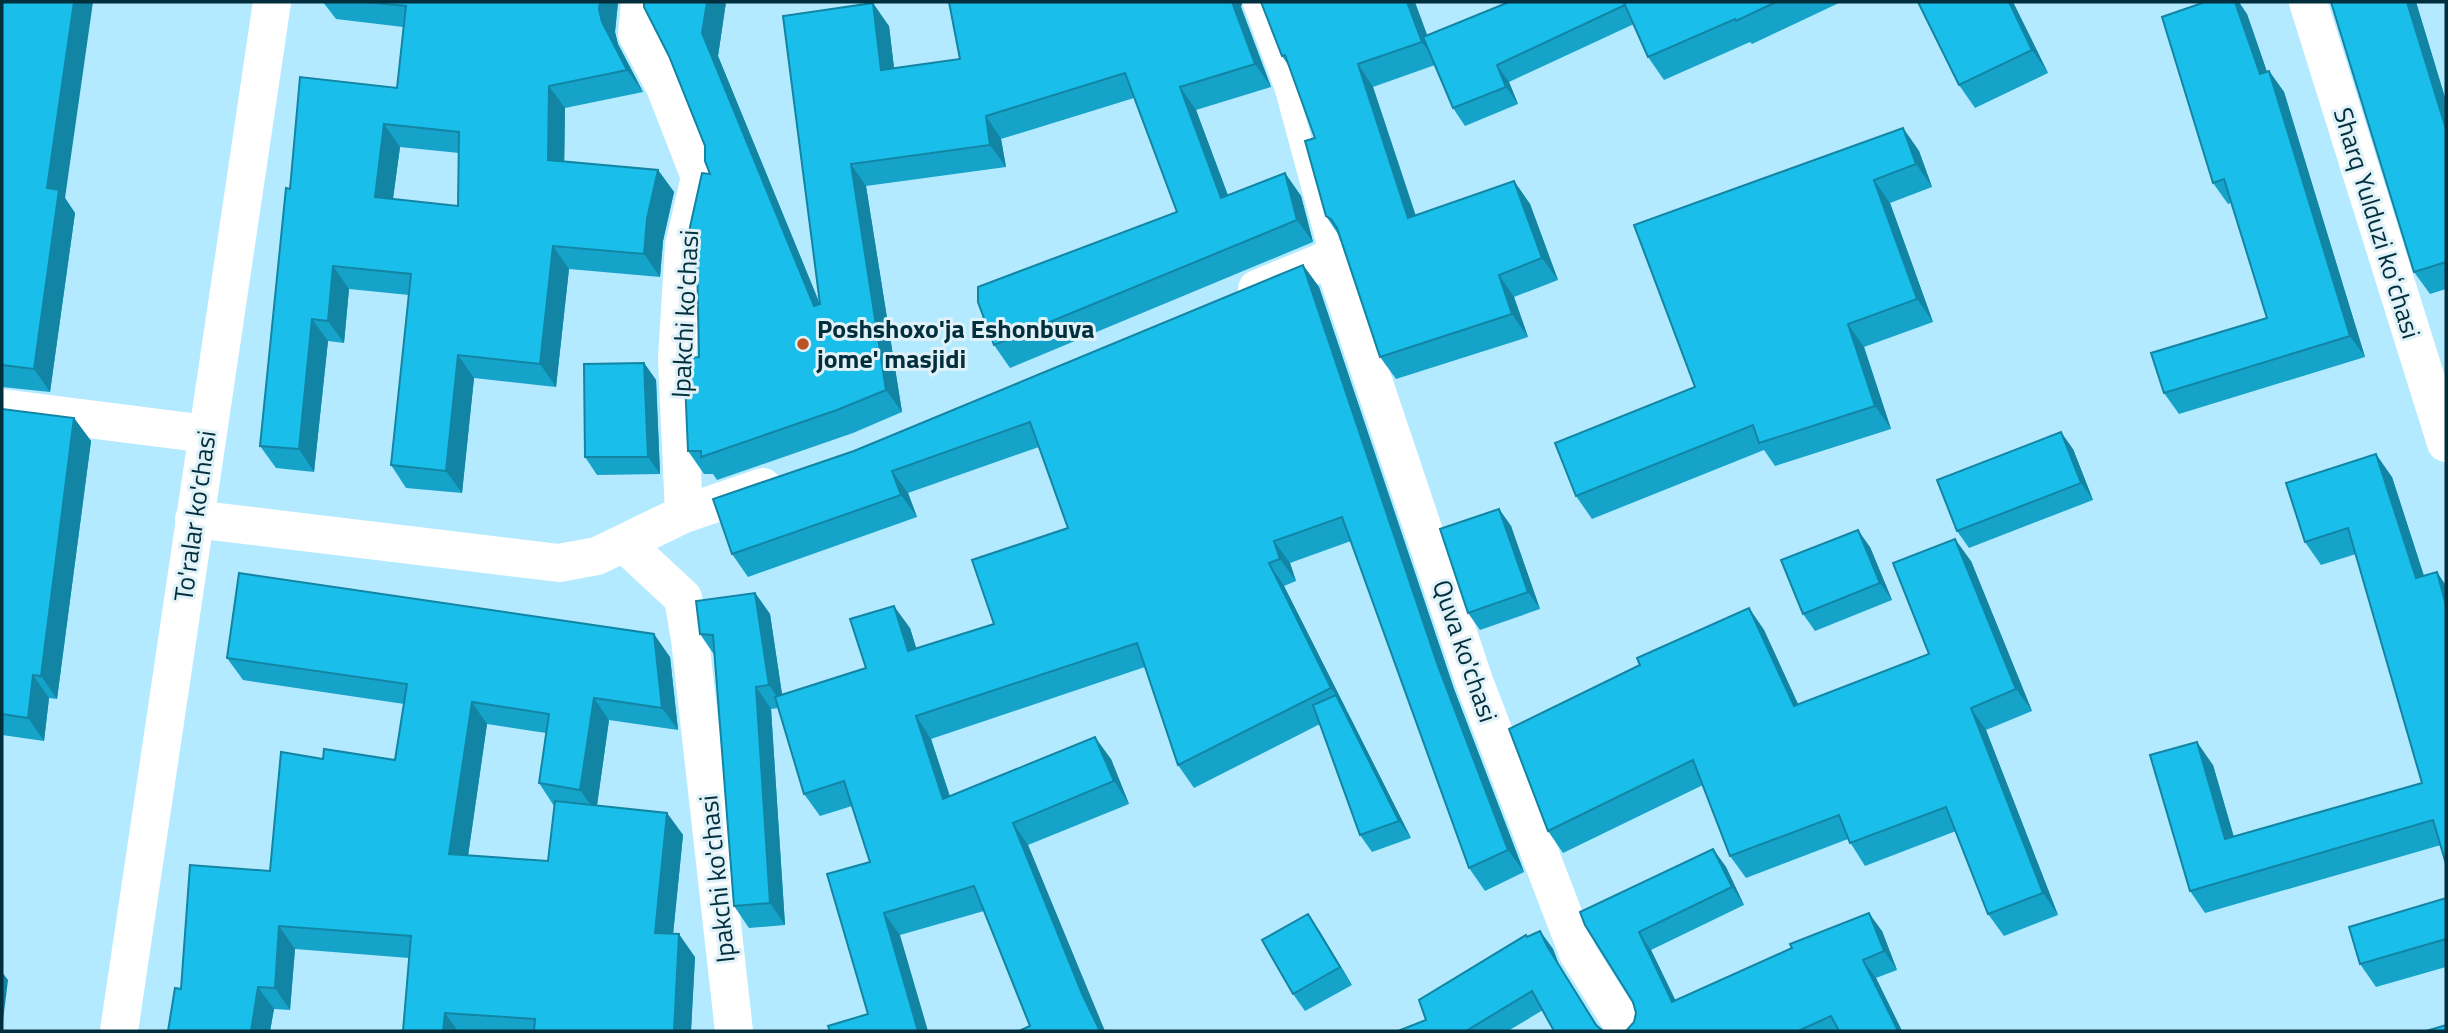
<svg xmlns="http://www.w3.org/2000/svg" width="2448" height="1033" viewBox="0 0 2448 1033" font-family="'Titillium Web',sans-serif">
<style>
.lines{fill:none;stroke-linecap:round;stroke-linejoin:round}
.service{stroke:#fff;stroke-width:23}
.minor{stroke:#fff;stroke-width:38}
.tertiary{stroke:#fff;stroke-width:38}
.wall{fill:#16a3c9;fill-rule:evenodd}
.shaded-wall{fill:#1285a4}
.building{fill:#19beea;stroke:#1285a4;stroke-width:2;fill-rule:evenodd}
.poi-dot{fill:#b95424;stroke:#e0f1f8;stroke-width:2.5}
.labels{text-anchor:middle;stroke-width:6;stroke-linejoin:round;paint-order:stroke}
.street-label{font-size:26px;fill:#022f3d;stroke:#e0f1f8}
.poi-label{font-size:26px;font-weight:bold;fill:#022f3d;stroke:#e0f1f8;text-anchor:start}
</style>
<rect width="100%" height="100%" fill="#b4eaff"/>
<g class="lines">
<path class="service" d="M 1254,2 L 1286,88 L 1332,258"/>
<path class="minor" d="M 640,2 L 637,34 L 665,87 L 700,177 L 684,246 L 677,359 L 684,514
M 2308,2 L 2446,443
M 1257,289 L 1332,258 L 1474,681 L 1578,953 L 1627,1031
M 2,408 L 207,434
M 194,519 L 559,563 L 597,556 L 684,514 L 763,487
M 624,543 L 683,598 L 690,639 L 734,1031"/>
<path class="tertiary" d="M 119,1031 L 272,2"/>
</g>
<path class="wall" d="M 2,2 L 65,198 L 75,213 L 50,392 L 2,387 Z
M 323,2 L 618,2 L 615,32 L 618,44 L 643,92 L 565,108 L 564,161 L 658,170 L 674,192 L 663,241 L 660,277 L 569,269 L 556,387 L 474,378 L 462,493 L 406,488 L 391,465 L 409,295 L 349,289 L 344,343 L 328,341 L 314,472 L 276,468 L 260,446 L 290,189 L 397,88 L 403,27 L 336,19 ZM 400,147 L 459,153 L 458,206 L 393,199 Z
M 644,2 L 726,2 L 718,56 L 820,304 L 783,16 L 889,26 L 894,68 L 960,59 L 949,2 L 1242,2 L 1241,7 L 1271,87 L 1196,110 L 1228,195 L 1285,173 L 1301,196 L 1313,242 L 1010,368 L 994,345 L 1177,212 L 1134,98 L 1001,139 L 1006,167 L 866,186 L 902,412 L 853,433 L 717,480 L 713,474 L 704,474 L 688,451 L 699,357 L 698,272 L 688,258 L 710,174 L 705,146 L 669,56 Z
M 1261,2 L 1427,36 L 1509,2 L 1841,2 L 1752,44 L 1750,42 L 1664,80 L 1648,57 L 1634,24 L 1509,82 L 1518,104 L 1465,126 L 1453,108 L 1435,65 L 1373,87 L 1416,216 L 1514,181 L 1530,204 L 1558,280 L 1514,297 L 1528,337 L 1396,379 L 1380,357 L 1340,237 L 1326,216 L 1315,138 L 1290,68 L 1282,56 Z
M 2013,2 L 2048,73 L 1975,108 L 1959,85 Z
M 2416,2 L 2446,101 L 2446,289 L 2430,294 L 2414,272 Z
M 2247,14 L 2267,72 L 2269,71 L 2284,92 L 2365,357 L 2179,414 L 2164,393 L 2267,318 L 2231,203 L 2228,204 L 2213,183 Z
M 1903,128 L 1919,151 L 1932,187 L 1890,203 L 1933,322 L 1864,347 L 1891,429 L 1775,466 L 1764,450 L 1592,519 L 1576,496 L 1695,387 Z
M 1303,265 L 1319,287 L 1454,689 L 1524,872 L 1485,891 L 1469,868 L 1351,541 L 1290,563 L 1296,581 L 1284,586 L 1411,838 L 1372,852 L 1360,835 L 1320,724 L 1194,788 L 1178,765 L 1145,667 L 931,739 L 950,796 L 1111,759 L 1129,804 L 1028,845 L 1098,1018 L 1030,1026 L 984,911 L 900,935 L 868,1014 L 870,862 L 852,806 L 820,816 L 804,794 L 779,708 L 771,709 L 785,925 L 749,928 L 734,906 L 715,656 L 700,634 L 755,593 L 770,614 L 782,695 L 866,668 L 910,628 L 916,648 L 994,624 L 1068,528 L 1039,447 L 908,493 L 917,517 L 748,577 L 732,554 L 854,451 Z
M 644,363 L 656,380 L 660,474 L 597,475 L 585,457 Z
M 2,409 L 74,418 L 91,441 L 57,699 L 49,698 L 44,741 L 2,735 Z
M 2073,449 L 2093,500 L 1969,548 L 1957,531 Z
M 2392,477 L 2424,576 L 2437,572 L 2446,586 L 2446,864 L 2441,845 L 2205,913 L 2190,891 L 2213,765 L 2234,837 L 2422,783 L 2356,554 L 2321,565 L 2305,542 Z
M 1499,509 L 1511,526 L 1540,609 L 1480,630 L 1468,613 Z
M 1870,547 L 1892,600 L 1815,631 L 1803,614 Z
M 1971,561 L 2032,711 L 1986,730 L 2058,915 L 2004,936 L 1988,914 L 1956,831 L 1865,866 L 1848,839 L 1746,878 L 1730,856 L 1703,785 L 1563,853 L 1548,831 L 1640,665 L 1749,608 L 1764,630 L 1798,704 L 1929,654 Z
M 670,657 L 678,730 L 609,720 L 597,806 L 667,813 L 683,835 L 673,934 L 695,957 L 691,1031 L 403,1031 L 409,958 L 295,949 L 290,1010 L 274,1009 L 270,1031 L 168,1031 L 181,989 L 270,871 L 323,759 L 395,760 L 404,704 L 243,680 L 227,658 ZM 487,724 L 546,733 L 539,783 L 554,806 L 548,861 L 468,856 Z
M 1713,849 L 1726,867 L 1744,905 L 1651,950 L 1676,1001 L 1882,931 L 1897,970 L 1876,978 L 1902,1031 L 1626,1031 L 1634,1022 L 1636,1013 L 1633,1002 L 1585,925 Z
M 2446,898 L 2446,967 L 2376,987 L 2360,964 Z
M 1308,914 L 1320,932 L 1352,985 L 1305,1011 L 1293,994 Z
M 1540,931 L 1553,949 L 1559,965 L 1599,1028 L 1543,1010 L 1508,1031 L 1398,1031 L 1426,1020 L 1527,937 Z"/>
<path class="shaded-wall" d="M 74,2 L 93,2 L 65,198 L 75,213 L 50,392 L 34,369 L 47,188 Z
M 600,2 L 618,2 L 615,32 L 618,44 L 643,92 L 627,70 L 602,22 L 599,9 Z
M 707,2 L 726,2 L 718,56 L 830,329 L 814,306 L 702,33 Z
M 1232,2 L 1242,2 L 1241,7 L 1271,87 L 1255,64 Z
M 1407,2 L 1415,2 L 1438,64 L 1422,42 Z
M 2009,2 L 2013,2 L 2048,73 L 2032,50 Z
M 2235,2 L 2239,2 L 2247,14 L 2275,95 L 2260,74 Z
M 2407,2 L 2416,2 L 2446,101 L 2446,129 Z
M 873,3 L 889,26 L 897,93 L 881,70 Z
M 1358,64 L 1373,87 L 1424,241 L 1408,218 Z
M 1497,65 L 1509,82 L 1518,104 L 1506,87 Z
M 2269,71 L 2284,92 L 2365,357 L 2350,336 Z
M 549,86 L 565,108 L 564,183 L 548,160 Z
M 1180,87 L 1196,110 L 1237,220 L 1221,198 Z
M 986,116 L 1001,139 L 1006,167 L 990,145 Z
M 384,124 L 400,147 L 390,220 L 375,197 Z
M 1903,128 L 1919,151 L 1932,187 L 1916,164 Z
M 851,164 L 866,186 L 902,412 L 886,390 Z
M 658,170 L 674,192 L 663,241 L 660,277 L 644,254 L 647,219 Z
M 1285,173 L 1301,196 L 1313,242 L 1297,220 Z
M 1874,180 L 1890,203 L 1933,322 L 1917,299 Z
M 1514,181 L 1530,204 L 1558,280 L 1542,258 Z
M 553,246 L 569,269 L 556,387 L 540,364 Z
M 1303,265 L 1319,287 L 1454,689 L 1524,872 L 1508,850 L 1438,666 Z
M 333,266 L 349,289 L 344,343 L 328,321 Z
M 1499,275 L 1514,297 L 1528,337 L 1512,314 Z
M 312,319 L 328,341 L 314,472 L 299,449 Z
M 1848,324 L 1864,347 L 1891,429 L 1875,406 Z
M 458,355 L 474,378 L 462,493 L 446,471 Z
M 644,363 L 656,380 L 660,474 L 648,457 Z
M 74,418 L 91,441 L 57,699 L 41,676 Z
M 2061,432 L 2073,449 L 2093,500 L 2081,483 Z
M 2376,454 L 2392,477 L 2432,601 L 2416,578 Z
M 892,471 L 908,493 L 917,517 L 901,495 Z
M 1499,509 L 1511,526 L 1540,609 L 1528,592 Z
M 1858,530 L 1870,547 L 1892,600 L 1880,583 Z
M 1955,539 L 1971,561 L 2032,711 L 2016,689 Z
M 1274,541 L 1290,563 L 1296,581 L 1280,559 Z
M 1269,563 L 1284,586 L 1347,711 L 1331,688 Z
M 2437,572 L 2446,586 L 2446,605 Z
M 755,593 L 770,614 L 784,707 L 769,685 Z
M 894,606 L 910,628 L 924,673 L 908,651 Z
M 1749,608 L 1764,630 L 1809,728 L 1794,706 Z
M 654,634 L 670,657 L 678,730 L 662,708 Z
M 33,675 L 49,698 L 44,741 L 28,718 Z
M 756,687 L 771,709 L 785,925 L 770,903 Z
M 1336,695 L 1348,713 L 1411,838 L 1399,821 Z
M 594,698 L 609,720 L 596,812 L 580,790 Z
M 472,702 L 487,724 L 465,877 L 449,854 Z
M 1971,708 L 1986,730 L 2058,915 L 2043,893 Z
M 916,716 L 931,739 L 958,822 L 943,799 Z
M 1095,737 L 1111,759 L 1129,804 L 1114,781 Z
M 2197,742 L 2213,765 L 2241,862 L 2225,839 Z
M 667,813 L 683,835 L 671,955 L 655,933 Z
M 1013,823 L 1028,845 L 1105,1031 L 1100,1031 L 1083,996 Z
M 1713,849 L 1726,867 L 1744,905 L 1732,887 Z
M 884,913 L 900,935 L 928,1031 L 918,1031 Z
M 1869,913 L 1882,931 L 1897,970 L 1884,951 Z
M 1308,914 L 1320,932 L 1352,985 L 1340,967 Z
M 279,926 L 295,949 L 290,1010 L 275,988 Z
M 1540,931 L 1553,949 L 1559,965 L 1601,1031 L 1547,946 Z
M 1639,932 L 1651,950 L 1685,1021 L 1672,1002 Z
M 679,934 L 695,957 L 691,1031 L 674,1031 Z
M 1863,960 L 1876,978 L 1902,1031 L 1898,1031 Z
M 2,972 L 8,980 L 2,1029 Z
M 258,987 L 274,1009 L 270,1031 L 251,1031 Z
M 445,1013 L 458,1031 L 443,1031 Z"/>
<path class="building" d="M 2,2 L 74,2 L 47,188 L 59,190 L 34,369 L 2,365 Z
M 365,2 L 600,2 L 599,9 L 602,22 L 627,70 L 549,86 L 548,160 L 658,170 L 647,219 L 644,254 L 553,246 L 540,364 L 458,355 L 446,471 L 391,465 L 411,274 L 333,266 L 328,321 L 312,319 L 299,449 L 260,446 L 286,188 L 290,189 L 300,77 L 397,88 L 406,6 ZM 384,124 L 459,132 L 458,206 L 375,197 Z
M 644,2 L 707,2 L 702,33 L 814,306 L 820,304 L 783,16 L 873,3 L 881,70 L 960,59 L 949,2 L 1232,2 L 1255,64 L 1180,87 L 1221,198 L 1285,173 L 1297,220 L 994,345 L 978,302 L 978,287 L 1177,212 L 1125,73 L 986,116 L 990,145 L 851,164 L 886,390 L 837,410 L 701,457 L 701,451 L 688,451 L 684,358 L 699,357 L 697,259 L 688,258 L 690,227 L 702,173 L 710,174 L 705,161 L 705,146 L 669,56 L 644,7 Z
M 1261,2 L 1407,2 L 1422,42 L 1358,64 L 1408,218 L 1514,181 L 1542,258 L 1499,275 L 1512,314 L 1380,357 L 1337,228 L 1331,219 L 1326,216 L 1305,141 L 1315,138 L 1285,55 L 1282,56 Z
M 1509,2 L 1628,2 L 1624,3 L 1625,5 L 1497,65 L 1506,87 L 1453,108 L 1423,37 Z
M 1628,2 L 1776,2 L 1736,21 L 1735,19 L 1648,57 L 1624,3 Z
M 1918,2 L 2009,2 L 2032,50 L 1959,85 Z
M 2205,2 L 2235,2 L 2260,74 L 2269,71 L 2350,336 L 2164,393 L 2151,353 L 2267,318 L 2224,179 L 2213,183 L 2162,17 Z
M 2331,2 L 2407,2 L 2446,129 L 2446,262 L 2414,272 Z
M 1903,128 L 1916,164 L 1874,180 L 1917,299 L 1848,324 L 1875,406 L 1759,443 L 1753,425 L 1576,496 L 1555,443 L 1695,387 L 1634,225 Z
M 1303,265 L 1438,666 L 1508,850 L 1469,868 L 1342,517 L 1274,541 L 1280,559 L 1269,563 L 1331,688 L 1178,765 L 1137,643 L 916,716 L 943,799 L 1095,737 L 1114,781 L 1013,823 L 1083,996 L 1100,1031 L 1019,1031 L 1030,1026 L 974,886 L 884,913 L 918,1031 L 830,1031 L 828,1026 L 868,1014 L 827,874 L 870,862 L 844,781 L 804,794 L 775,697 L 866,668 L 850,619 L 894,606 L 908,651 L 994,624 L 972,560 L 1068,528 L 1030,422 L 892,471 L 901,495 L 732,554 L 713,499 L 854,451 Z
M 644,363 L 648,457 L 585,457 L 584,364 Z
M 2,409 L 74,418 L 41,676 L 33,675 L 28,718 L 2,714 Z
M 2061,432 L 2081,483 L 1957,531 L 1937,480 Z
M 2376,454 L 2416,578 L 2437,572 L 2446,605 L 2446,864 L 2433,820 L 2190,891 L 2150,755 L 2197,742 L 2225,839 L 2422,783 L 2348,528 L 2305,542 L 2286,483 Z
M 1499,509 L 1528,592 L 1468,613 L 1440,529 Z
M 1858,530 L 1880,583 L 1803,614 L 1781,560 Z
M 1955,539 L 2016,689 L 1971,708 L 2043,893 L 1988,914 L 1946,807 L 1850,843 L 1839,815 L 1730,856 L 1693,760 L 1548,831 L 1509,729 L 1640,665 L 1637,658 L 1749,608 L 1794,706 L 1929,654 L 1893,563 Z
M 239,573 L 654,634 L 662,708 L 594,698 L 580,790 L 539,783 L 549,714 L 472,702 L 449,854 L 548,861 L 555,801 L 667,813 L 655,933 L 679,934 L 674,1031 L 534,1031 L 535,1019 L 445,1013 L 443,1031 L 403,1031 L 411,936 L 279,926 L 275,988 L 258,987 L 251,1031 L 168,1031 L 175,988 L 181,989 L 190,865 L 270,871 L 281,752 L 323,759 L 324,749 L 395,760 L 407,684 L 227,658 Z
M 755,593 L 769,685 L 756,687 L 770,903 L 734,906 L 713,635 L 700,634 L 696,601 Z
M 1336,695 L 1399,821 L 1360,835 L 1313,705 Z
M 1713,849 L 1732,887 L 1639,932 L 1672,1002 L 1792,948 L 1790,944 L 1869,913 L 1884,951 L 1863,960 L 1898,1031 L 1839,1031 L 1831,1016 L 1798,1031 L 1626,1031 L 1634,1022 L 1636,1013 L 1633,1002 L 1585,925 L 1580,912 Z
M 2446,898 L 2446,939 L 2360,964 L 2349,927 Z
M 1308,914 L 1340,967 L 1293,994 L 1262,940 Z
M 1540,931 L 1547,946 L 1596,1025 L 1603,1031 L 1554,1031 L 1532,991 L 1466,1031 L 1398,1031 L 1426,1020 L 1419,1000 L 1526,935 L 1527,937 Z
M 2446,1025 L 2446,1031 L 2426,1031 Z"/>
<circle class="poi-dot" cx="803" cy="344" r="7"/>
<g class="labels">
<g class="street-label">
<text transform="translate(2377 223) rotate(73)" y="9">Sharq Yulduzi koʻchasi</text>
<text transform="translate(685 314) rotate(-87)" y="9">Ipakchi ko'chasi</text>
<text transform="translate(195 516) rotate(-82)" y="9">To'ralar ko'chasi</text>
<text transform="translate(1465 651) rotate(71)" y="9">Quva ko'chasi</text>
<text transform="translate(717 879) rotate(-96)" y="9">Ipakchi ko'chasi</text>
</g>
<g class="poi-label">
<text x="817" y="338">Poshshoxo'ja Eshonbuva<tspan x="817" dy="30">jome' masjidi</tspan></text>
</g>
</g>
<rect width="2448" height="1033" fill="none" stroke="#022f3d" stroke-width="7"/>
</svg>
